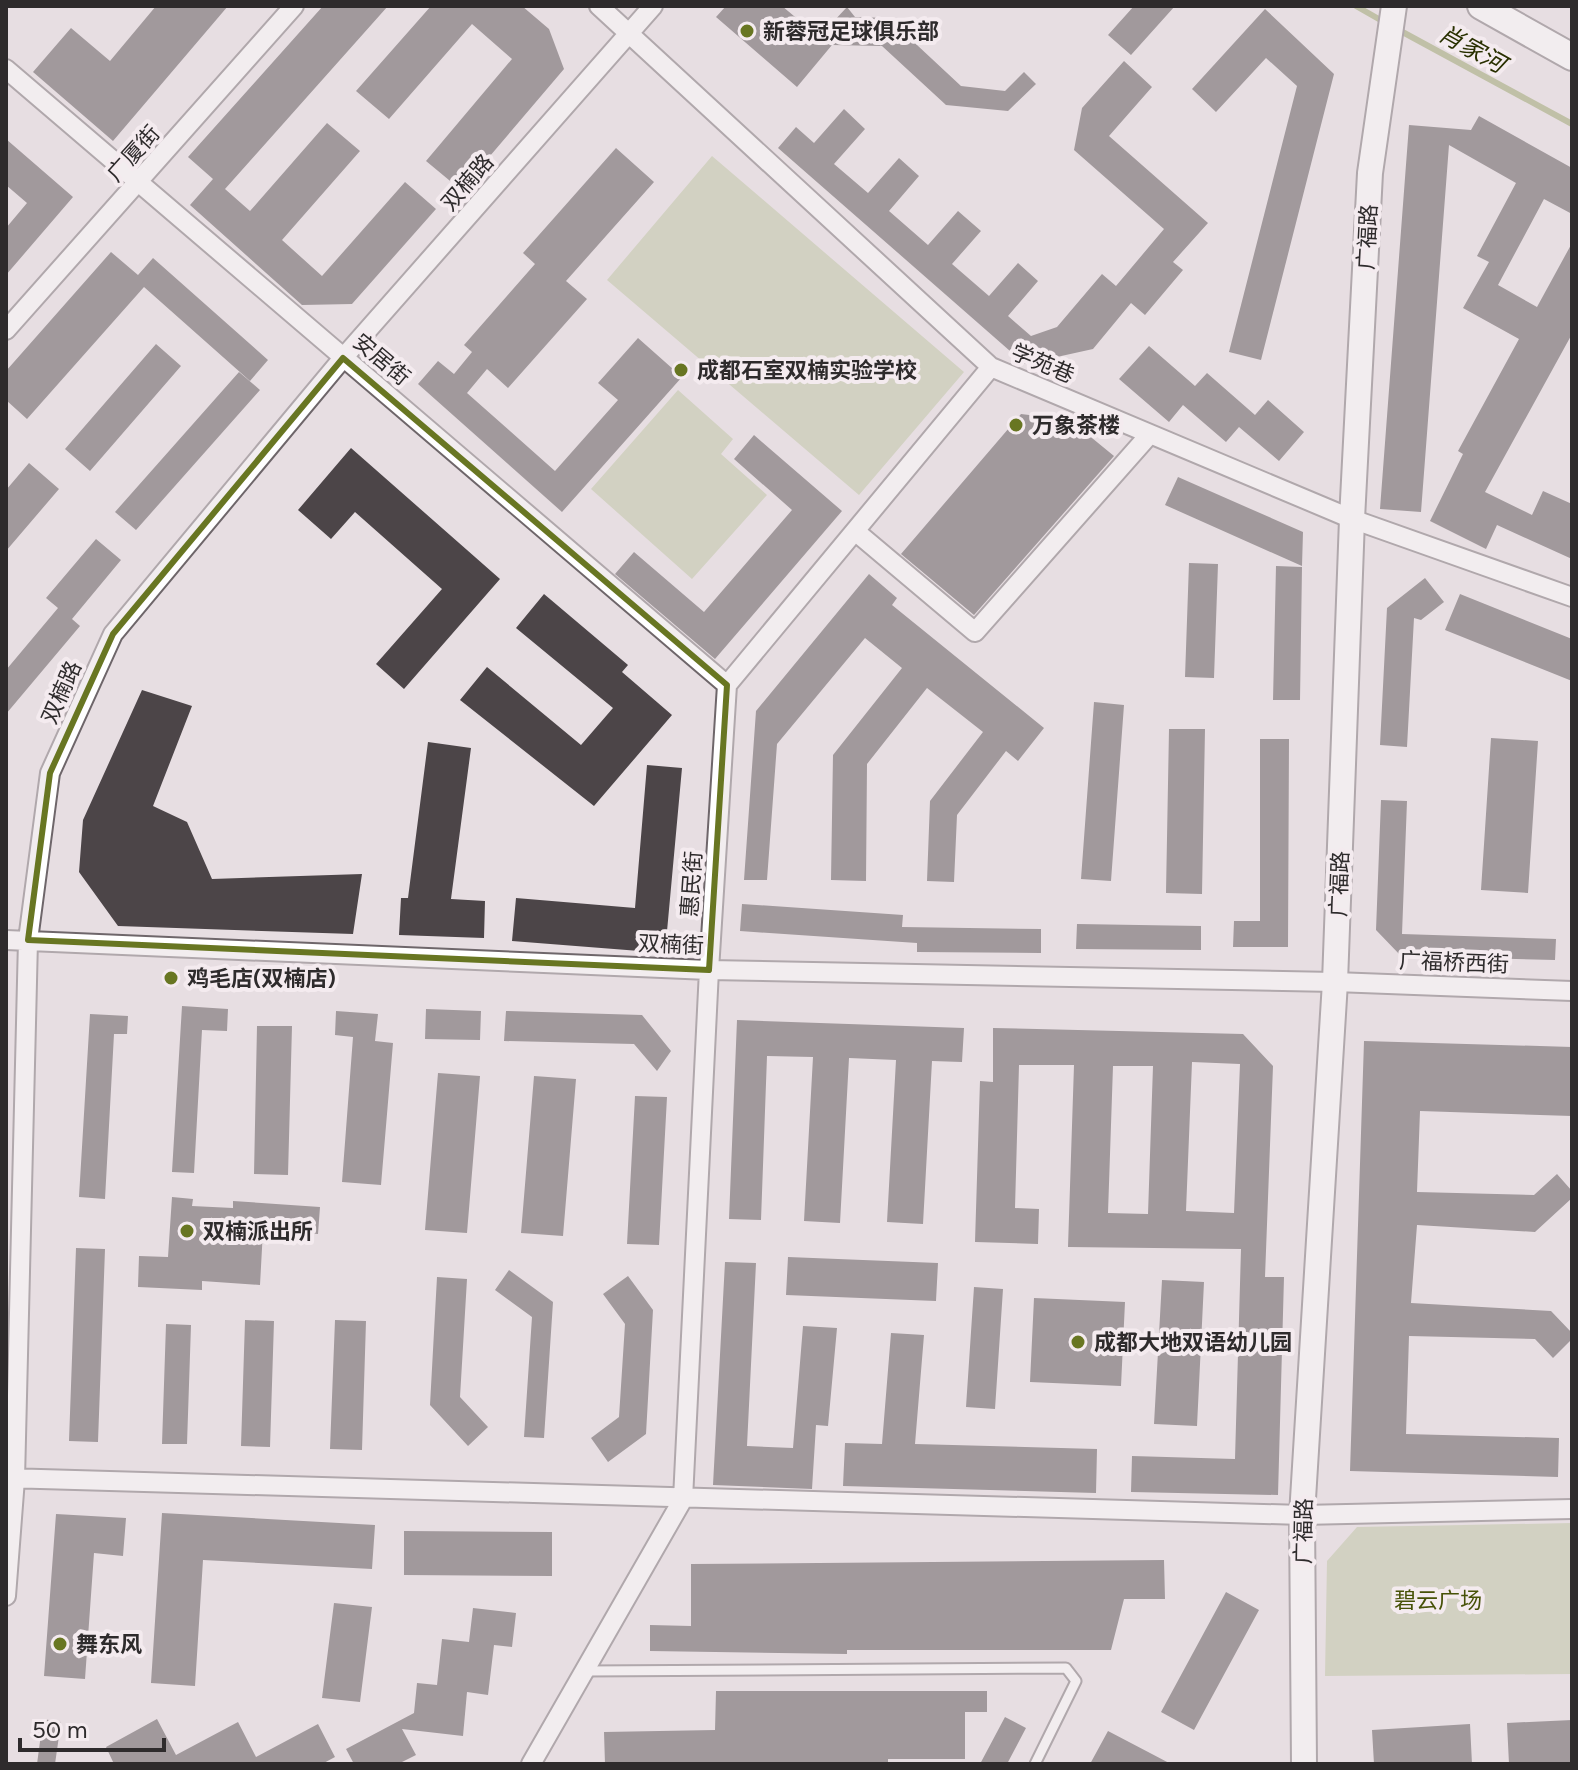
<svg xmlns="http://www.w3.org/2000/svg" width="1578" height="1770" viewBox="0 0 1578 1770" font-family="Figtree,'Noto Sans SC',sans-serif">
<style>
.green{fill:#b8c19b}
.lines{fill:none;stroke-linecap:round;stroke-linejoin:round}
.stream{stroke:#909c5f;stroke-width:6}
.building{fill:#4c4548;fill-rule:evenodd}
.service-casing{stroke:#6e666a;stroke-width:13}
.minor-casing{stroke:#6e666a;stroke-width:22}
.tertiary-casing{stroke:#6e666a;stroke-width:28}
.secondary-casing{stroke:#6e666a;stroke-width:30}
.service{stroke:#fff;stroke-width:9}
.minor{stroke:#fff;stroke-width:18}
.tertiary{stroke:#fff;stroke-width:24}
.secondary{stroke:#fff;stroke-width:26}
.marked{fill:none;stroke:#687622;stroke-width:6;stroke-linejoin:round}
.poi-dot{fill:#687622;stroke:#f4ebef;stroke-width:3}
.labels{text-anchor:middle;stroke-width:8;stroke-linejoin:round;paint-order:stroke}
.poi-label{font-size:22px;font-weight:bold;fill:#2e2b2c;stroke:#f4ebef;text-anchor:start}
.street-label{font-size:22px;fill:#2e2b2c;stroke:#f4ebef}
.park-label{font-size:22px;fill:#475208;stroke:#f4ebef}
.water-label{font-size:24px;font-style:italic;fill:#293000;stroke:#f4ebef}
</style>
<rect width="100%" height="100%" fill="#e7dee2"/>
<path class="green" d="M 712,156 L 964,372 L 859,495 L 607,280 Z
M 678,390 L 733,439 L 721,454 L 767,495 L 692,579 L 591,489 Z
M 1572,1523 L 1572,1674 L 1325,1676 L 1327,1561 L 1357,1527 Z"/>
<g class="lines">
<path class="stream" d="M 1356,6 L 1384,22
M 1397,29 L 1572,124"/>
</g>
<path class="building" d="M 156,6 L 228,6 L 113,141 L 33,72 L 71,28 L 110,61 Z
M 323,6 L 388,6 L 225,189 L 250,211 L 327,123 L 360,151 L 282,240 L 322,276 L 405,182 L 436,209 L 352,304 L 302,305 L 190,205 L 213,179 L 188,157 Z
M 431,6 L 522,6 L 549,29 L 564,69 L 461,190 L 426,161 L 512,59 L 472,24 L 389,119 L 356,91 Z
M 726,6 L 782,6 L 819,37 L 847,7 L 855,17 L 888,18 L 961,86 L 1005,91 L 1024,72 L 1036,84 L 1008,111 L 946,105 L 882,46 L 832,45 L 797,87 L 716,17 Z
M 1134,6 L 1175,6 L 1131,55 L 1108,35 Z
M 1265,9 L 1334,74 L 1261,360 L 1229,352 L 1297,86 L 1266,58 L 1216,112 L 1192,89 Z
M 1124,61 L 1152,87 L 1109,136 L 1208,223 L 1173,262 L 1183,270 L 1145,315 L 1131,303 L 1093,349 L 1025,364 L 778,148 L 796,127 L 814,143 L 844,109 L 865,129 L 834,164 L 868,193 L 899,158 L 919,176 L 889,211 L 928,245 L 958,211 L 981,231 L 952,264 L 989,296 L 1018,263 L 1038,281 L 1008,316 L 1031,336 L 1057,327 L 1102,274 L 1116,286 L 1164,229 L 1074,150 L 1082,108 Z
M 1479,116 L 1572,168 L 1572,214 L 1544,199 L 1498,285 L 1537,307 L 1572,243 L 1572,334 L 1485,492 L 1532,515 L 1543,491 L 1572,504 L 1572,559 L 1497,525 L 1486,549 L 1430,521 L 1463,454 L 1458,451 L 1519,339 L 1463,308 L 1489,262 L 1477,256 L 1516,183 L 1449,145 L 1421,512 L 1380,509 L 1409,125 L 1471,130 Z
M 6,139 L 73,197 L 6,275 L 6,228 L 27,203 L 6,185 Z
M 616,148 L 654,182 L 566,281 L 587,299 L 508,388 L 487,369 L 467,393 L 555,471 L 618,400 L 598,383 L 638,338 L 682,377 L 562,512 L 418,384 L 438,361 L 454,374 L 472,352 L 464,345 L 535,264 L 523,253 Z
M 111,252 L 138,275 L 153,258 L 268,360 L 250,381 L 144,287 L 27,419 L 6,400 L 6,371 Z
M 156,344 L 181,366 L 90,471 L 65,449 Z
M 1149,346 L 1195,386 L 1207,373 L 1255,415 L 1268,400 L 1304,432 L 1279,461 L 1239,427 L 1226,442 L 1183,405 L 1169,422 L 1119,379 Z
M 239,372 L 260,390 L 136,530 L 115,512 Z
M 1021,414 L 1070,420 L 1114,456 L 974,615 L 901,554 Z
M 754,435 L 842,511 L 715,659 L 615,574 L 634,552 L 704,612 L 792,510 L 734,459 Z
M 351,448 L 500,579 L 404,689 L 376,664 L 442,589 L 355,512 L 331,539 L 298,510 Z
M 29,463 L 59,489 L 6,551 L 6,490 Z
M 1178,477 L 1303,532 L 1302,566 L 1165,505 Z
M 96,539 L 121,560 L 72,619 L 80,626 L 6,714 L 6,670 L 58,608 L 46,598 Z
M 1189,563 L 1218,564 L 1214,678 L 1185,677 Z
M 1276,566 L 1302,567 L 1300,700 L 1273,700 Z
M 869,574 L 897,598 L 892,605 L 1044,728 L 1018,761 L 1006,751 L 957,815 L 954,882 L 927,881 L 930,801 L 983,732 L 927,688 L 867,764 L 866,881 L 831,880 L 833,755 L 902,668 L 865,638 L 777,744 L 767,880 L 744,880 L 756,711 Z
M 1425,578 L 1444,602 L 1421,620 L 1414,618 L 1407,747 L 1380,745 L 1387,608 Z
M 544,594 L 628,665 L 622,672 L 672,715 L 594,806 L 460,700 L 487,667 L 581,745 L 613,708 L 516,628 Z
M 1460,594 L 1572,639 L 1572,681 L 1445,630 Z
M 142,690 L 192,706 L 153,806 L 187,822 L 212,879 L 362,874 L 353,934 L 118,926 L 79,872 L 83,820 Z
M 1094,702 L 1124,705 L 1111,881 L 1081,879 Z
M 1169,729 L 1205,729 L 1202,894 L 1166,893 Z
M 1491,738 L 1538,741 L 1528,893 L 1481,890 Z
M 1260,739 L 1289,739 L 1288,947 L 1233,947 L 1234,921 L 1260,921 Z
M 428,742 L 471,748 L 451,899 L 485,901 L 484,938 L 399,935 L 401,898 L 408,898 Z
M 647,765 L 682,768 L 665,953 L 512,941 L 516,898 L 635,908 Z
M 1381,800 L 1407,801 L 1402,934 L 1556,939 L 1555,960 L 1401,956 L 1376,930 Z
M 742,904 L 903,915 L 902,927 L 1041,929 L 1041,953 L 917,952 L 917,943 L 740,931 Z
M 1077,924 L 1201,926 L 1201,950 L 1076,949 Z
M 182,1006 L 228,1009 L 227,1031 L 202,1030 L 194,1173 L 172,1172 Z
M 426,1009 L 481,1011 L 480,1040 L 425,1039 Z
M 336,1011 L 378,1014 L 375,1041 L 393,1043 L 381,1185 L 342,1182 L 353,1037 L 335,1035 Z
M 506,1011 L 642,1015 L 671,1051 L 657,1071 L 634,1044 L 504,1041 Z
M 90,1014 L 128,1016 L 127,1034 L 114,1034 L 105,1199 L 79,1197 Z
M 737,1020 L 964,1028 L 962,1062 L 932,1061 L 923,1224 L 887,1222 L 896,1060 L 849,1058 L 840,1223 L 804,1221 L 813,1057 L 767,1056 L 761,1220 L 729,1219 Z
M 257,1026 L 292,1026 L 288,1175 L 254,1174 Z
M 993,1028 L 1243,1034 L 1273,1066 L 1265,1277 L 1284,1277 L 1278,1495 L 1131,1492 L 1132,1456 L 1235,1459 L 1241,1249 L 1068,1247 L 1074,1065 L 1019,1065 L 1015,1208 L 1039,1209 L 1038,1244 L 975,1242 L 980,1081 L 993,1082 ZM 1192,1062 L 1240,1064 L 1234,1213 L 1186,1211 ZM 1113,1066 L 1153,1066 L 1148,1214 L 1108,1213 Z
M 1364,1041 L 1572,1047 L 1572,1116 L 1420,1111 L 1417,1192 L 1534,1195 L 1557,1174 L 1572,1191 L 1572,1198 L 1535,1232 L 1417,1225 L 1411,1303 L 1551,1311 L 1572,1333 L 1572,1339 L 1553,1358 L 1535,1339 L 1409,1336 L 1406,1434 L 1559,1438 L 1558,1477 L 1350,1471 Z
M 438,1073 L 480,1076 L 467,1233 L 425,1230 Z
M 534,1076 L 576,1079 L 563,1236 L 521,1233 Z
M 635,1096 L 667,1097 L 659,1245 L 627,1244 Z
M 172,1197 L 193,1199 L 192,1206 L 233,1208 L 233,1201 L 320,1207 L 318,1234 L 263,1230 L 260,1285 L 202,1281 L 202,1290 L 138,1287 L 139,1256 L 168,1257 Z
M 76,1248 L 105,1249 L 98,1442 L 69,1441 Z
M 788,1257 L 938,1263 L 936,1301 L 786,1295 Z
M 725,1262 L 756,1263 L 747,1446 L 793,1448 L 803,1326 L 837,1328 L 828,1426 L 816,1425 L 812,1489 L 713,1485 Z
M 509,1270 L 553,1302 L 544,1438 L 524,1437 L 532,1317 L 495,1290 Z
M 628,1276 L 653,1310 L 646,1434 L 608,1462 L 591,1438 L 619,1417 L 625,1324 L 603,1294 Z
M 437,1277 L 467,1279 L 460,1397 L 488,1427 L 468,1446 L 430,1405 Z
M 1162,1280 L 1204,1282 L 1197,1426 L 1154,1424 Z
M 974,1287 L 1003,1289 L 995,1409 L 966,1407 Z
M 1034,1298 L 1125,1302 L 1121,1386 L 1030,1382 Z
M 245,1320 L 274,1321 L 270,1447 L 241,1446 Z
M 335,1320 L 366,1321 L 362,1450 L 330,1449 Z
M 166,1324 L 191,1325 L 187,1444 L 162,1444 Z
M 891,1333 L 924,1335 L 915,1444 L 1097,1449 L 1096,1493 L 843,1486 L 845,1443 L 882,1444 Z
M 162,1513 L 375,1525 L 372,1569 L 203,1560 L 195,1686 L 151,1683 Z
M 56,1514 L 126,1518 L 123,1556 L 94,1553 L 85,1679 L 44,1676 Z
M 404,1531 L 552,1532 L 552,1576 L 404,1575 Z
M 1164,1560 L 1165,1599 L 1124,1599 L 1111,1650 L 847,1650 L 847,1654 L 650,1651 L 650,1625 L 691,1626 L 691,1564 Z
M 1226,1592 L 1259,1610 L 1194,1730 L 1161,1712 Z
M 334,1603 L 372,1607 L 360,1702 L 322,1698 Z
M 473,1608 L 516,1613 L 512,1647 L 494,1645 L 488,1695 L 467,1692 L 463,1736 L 402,1729 L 416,1755 L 398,1764 L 354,1764 L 346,1749 L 414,1713 L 417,1683 L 437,1685 L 442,1639 L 469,1642 Z
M 716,1691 L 987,1691 L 987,1712 L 965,1712 L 965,1759 L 888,1759 L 888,1764 L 605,1764 L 604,1732 L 715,1730 Z
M 1005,1717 L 1026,1728 L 1007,1764 L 980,1764 Z
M 43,1719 L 61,1722 L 55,1764 L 37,1764 Z
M 157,1719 L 176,1755 L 238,1722 L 256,1757 L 318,1724 L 335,1757 L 322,1764 L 114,1764 L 106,1747 Z
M 1572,1720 L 1572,1764 L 1509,1764 L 1507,1723 Z
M 1470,1724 L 1472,1764 L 1374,1764 L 1372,1730 Z
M 1108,1731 L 1171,1764 L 1090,1764 Z"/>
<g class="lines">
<defs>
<path id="service" d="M 585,1671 L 1066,1668 L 1076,1681 L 1035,1764"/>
<path id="minor" d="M 599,6 L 991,367 L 1352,519 L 1572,597
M 6,69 L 727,685
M 6,330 L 294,6
M 855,531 L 975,632 L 1150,434
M 6,940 L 709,970 L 1335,982 L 1572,991
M 6,1478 L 1302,1515 L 1572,1509
M 6,1596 L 15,1479 L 28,940 L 50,773 L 113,634 L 343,358 L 653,6
M 531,1764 L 683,1499 L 709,970 L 727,685 L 991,367"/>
<path id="tertiary" d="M 1304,1764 L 1302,1515 L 1335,982 L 1352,519 L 1370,173 L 1394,6"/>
<path id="secondary" d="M 1481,6 L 1572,57"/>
</defs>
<use href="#service" class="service-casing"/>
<use href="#minor" class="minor-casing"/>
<use href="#tertiary" class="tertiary-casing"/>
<use href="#secondary" class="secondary-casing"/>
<use href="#service" class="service"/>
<use href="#minor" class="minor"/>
<use href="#tertiary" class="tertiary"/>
<use href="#secondary" class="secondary"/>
</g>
<path d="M0 0H1578V1770H0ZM 343,358 L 727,685 L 709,970 L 28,940 L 50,773 L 113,634 Z" fill="#e7dee2" fill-opacity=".55" fill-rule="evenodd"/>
<path class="marked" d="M 343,358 L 727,685 L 709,970 L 28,940 L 50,773 L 113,634 Z"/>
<g class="poi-dot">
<circle cx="747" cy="31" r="8"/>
<circle cx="681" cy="370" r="8"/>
<circle cx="1016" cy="425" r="8"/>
<circle cx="171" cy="978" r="8"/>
<circle cx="187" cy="1231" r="8"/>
<circle cx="1078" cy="1342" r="8"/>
<circle cx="60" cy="1644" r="8"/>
</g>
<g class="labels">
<g class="poi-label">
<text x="763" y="39">新蓉冠足球俱乐部</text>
<text x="697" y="378">成都石室双楠实验学校</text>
<text x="1032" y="433">万象茶楼</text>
<text x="187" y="986">鸡毛店(双楠店)</text>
<text x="203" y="1239">双楠派出所</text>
<text x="1094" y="1350">成都大地双语幼儿园</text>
<text x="76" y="1652">舞东风</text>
</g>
<g class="street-label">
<text transform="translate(133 153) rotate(-48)" y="8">广厦街</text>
<text transform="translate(467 182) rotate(-49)" y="8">双楠路</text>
<text transform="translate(1367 237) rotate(-87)" y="8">广福路</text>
<text transform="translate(382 359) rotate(40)" y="8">安居街</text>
<text transform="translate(1043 363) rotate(23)" y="8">学苑巷</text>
<text transform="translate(61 692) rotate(-66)" y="8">双楠路</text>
<text transform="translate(691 884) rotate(-86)" y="8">惠民街</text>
<text transform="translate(1339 884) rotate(-88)" y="8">广福路</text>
<text transform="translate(671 944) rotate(2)" y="8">双楠街</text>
<text transform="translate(1454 962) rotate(2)" y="8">广福桥西街</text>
<text transform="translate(1303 1531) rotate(-89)" y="8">广福路</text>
</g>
<g class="park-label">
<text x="1438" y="1608">碧云广场</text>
</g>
<g class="water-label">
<text transform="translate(1472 49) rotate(29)" y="8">肖家河</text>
</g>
</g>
<rect width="1578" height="1770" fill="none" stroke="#2e2b2c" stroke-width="16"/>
<path d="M20 1738v12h144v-12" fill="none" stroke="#2e2b2c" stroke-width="4"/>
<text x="32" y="1738" font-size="24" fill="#2e2b2c" stroke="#f4ebef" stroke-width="6" paint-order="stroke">50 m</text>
</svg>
